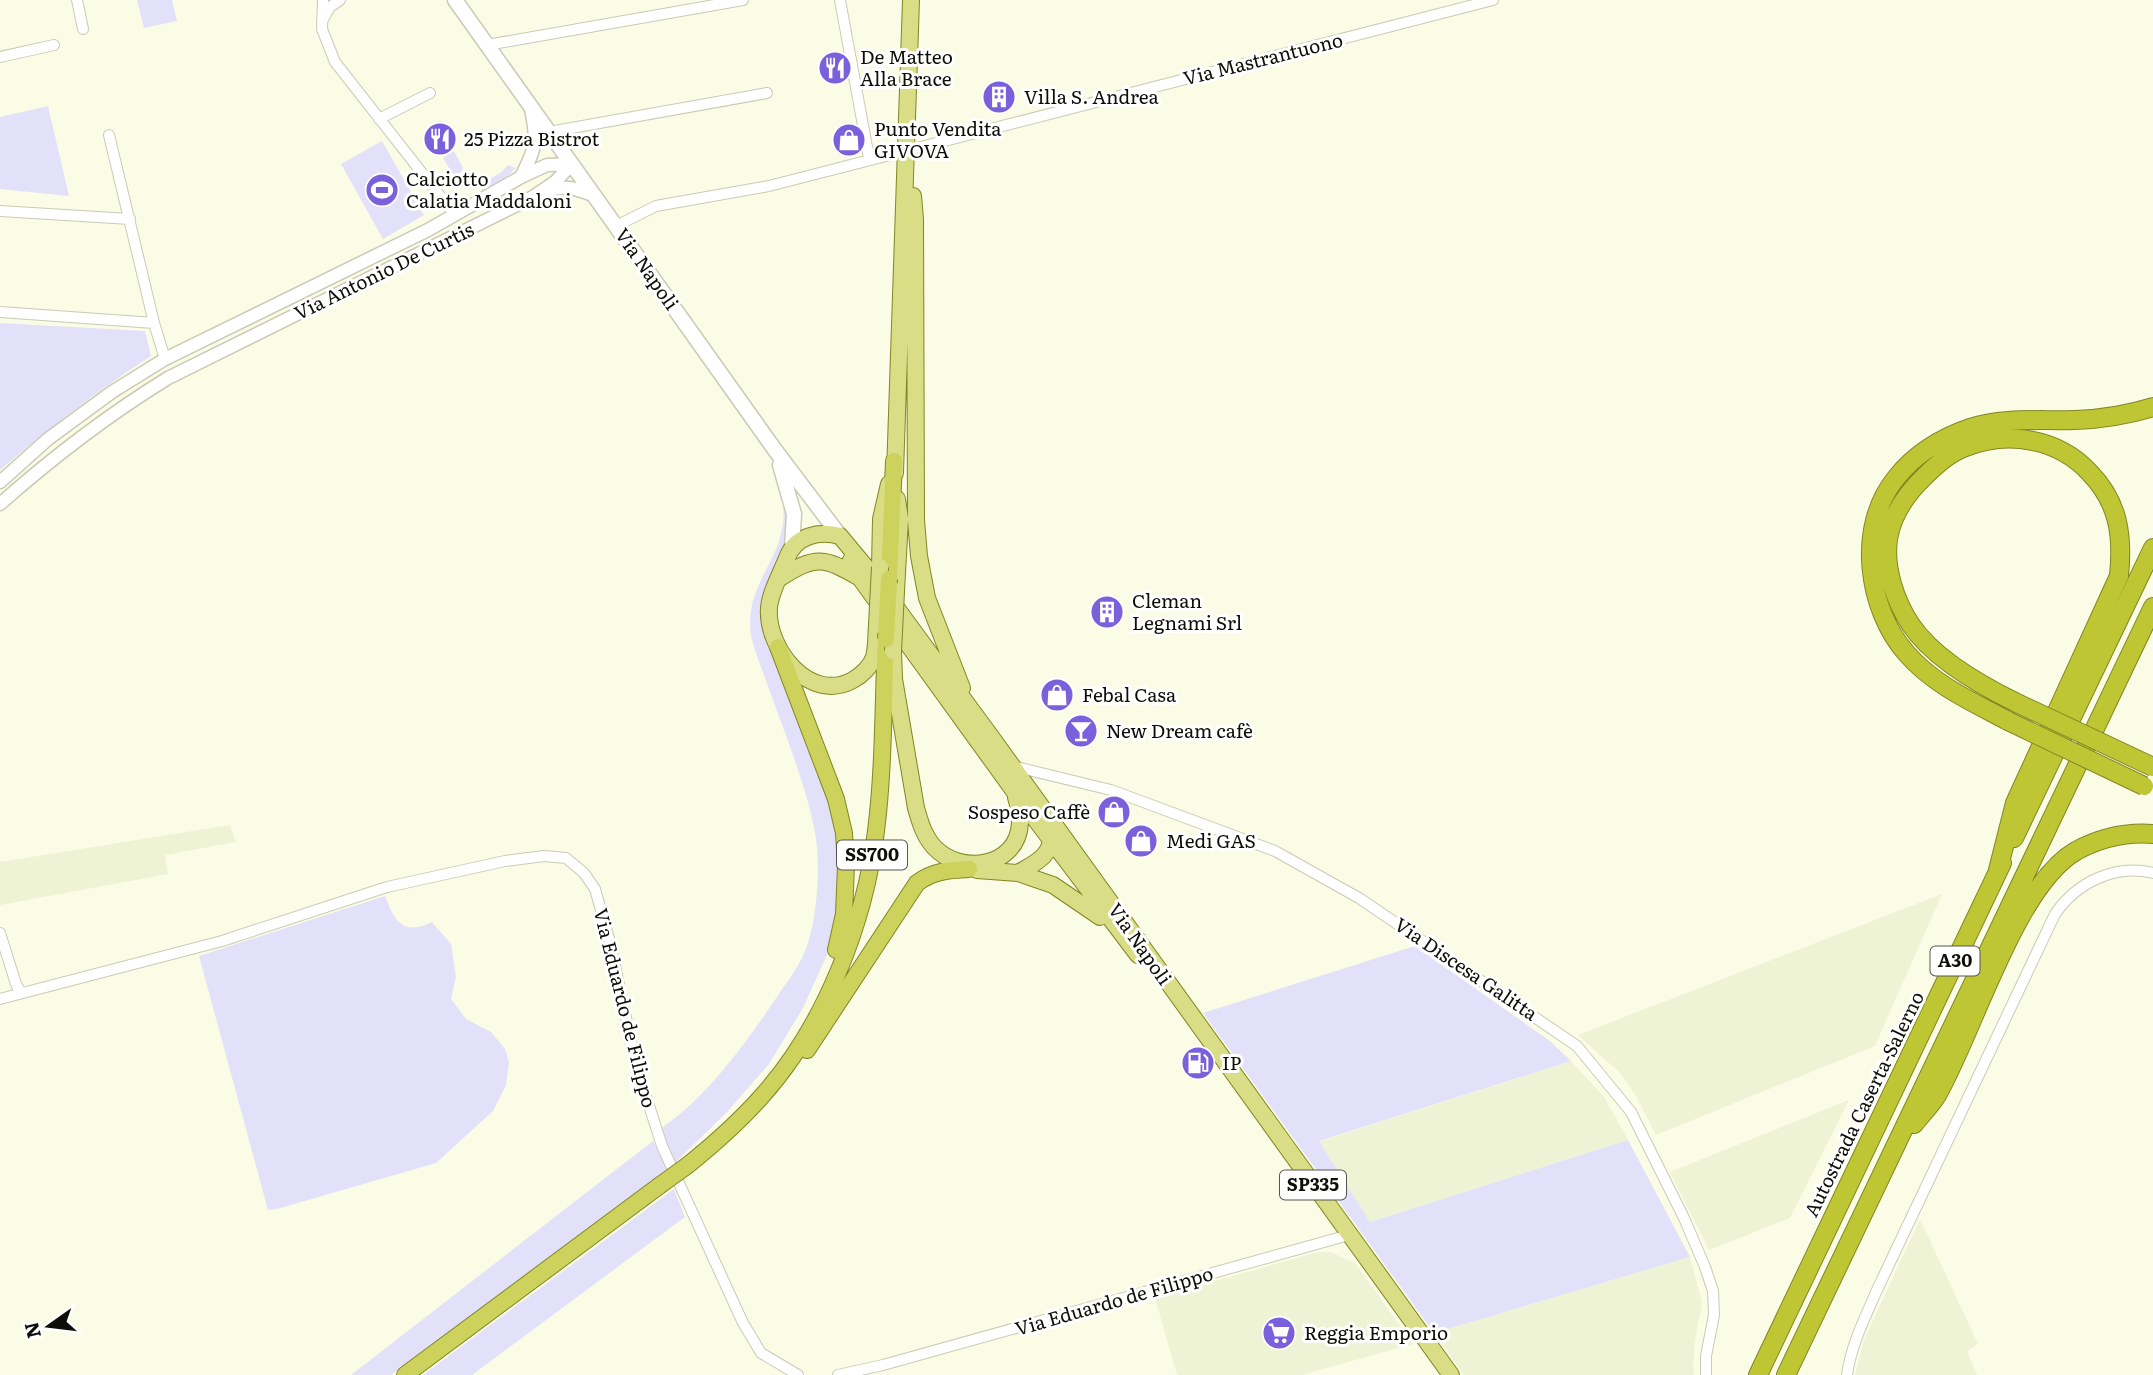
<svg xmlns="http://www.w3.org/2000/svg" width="2153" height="1375" viewBox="0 0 2153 1375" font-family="Literata,serif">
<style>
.built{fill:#eff3d5}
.green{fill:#e3e1fa}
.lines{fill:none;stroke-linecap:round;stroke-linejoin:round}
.minor-casing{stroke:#c9cbb5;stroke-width:12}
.tertiary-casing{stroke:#c9cbb5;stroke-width:15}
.secondary-casing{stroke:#c9cbb5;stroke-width:17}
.primary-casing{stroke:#818624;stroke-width:18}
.trunk-casing{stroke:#818624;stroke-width:18}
.motorway-casing{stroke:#818624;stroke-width:20}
.minor{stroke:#fff;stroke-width:10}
.tertiary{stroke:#fff;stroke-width:12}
.secondary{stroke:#fff;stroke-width:14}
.primary{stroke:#d9dd85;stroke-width:16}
.trunk{stroke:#ccd25c;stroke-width:16}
.motorway{stroke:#bfc633;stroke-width:18}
.primary-bridge-casing{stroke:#818624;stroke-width:18;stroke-linecap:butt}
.trunk-bridge-casing{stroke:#818624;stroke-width:18;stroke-linecap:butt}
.motorway-bridge-casing{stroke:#818624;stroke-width:20;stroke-linecap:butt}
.primary-bridge{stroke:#d9dd85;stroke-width:16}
.trunk-bridge{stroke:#ccd25c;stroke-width:16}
.motorway-bridge{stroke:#bfc633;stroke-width:18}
.labels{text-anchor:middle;stroke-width:6;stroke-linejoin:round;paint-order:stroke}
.shield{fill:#fff;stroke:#565651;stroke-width:2}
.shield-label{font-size:18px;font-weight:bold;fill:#0d0e07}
.poi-label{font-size:19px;fill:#0d0e07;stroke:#fff;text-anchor:start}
.street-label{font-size:19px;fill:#0d0e07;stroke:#fff}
</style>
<rect width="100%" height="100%" fill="#fafce5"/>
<path class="built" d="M 230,825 L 236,842 L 165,855 L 168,874 L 0,905 L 0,862 Z
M 1942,894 L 1875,1046 L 1656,1135 L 1636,1096 L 1620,1073 L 1578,1035 Z
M 1571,1061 L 1604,1097 L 1628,1140 L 1370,1222 L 1318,1142 Z
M 1849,1100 L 1790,1218 L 1709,1250 L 1670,1172 Z
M 1920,1219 L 1978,1344 L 1967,1351 L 1977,1375 L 1855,1375 L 1864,1340 Z
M 1318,1252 L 1331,1252 L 1356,1264 L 1413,1344 L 1302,1375 L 1177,1375 L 1155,1298 Z
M 1690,1257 L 1702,1302 L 1695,1341 L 1693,1366 L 1694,1375 L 1464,1375 L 1434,1333 Z"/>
<path class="green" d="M 137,0 L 172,0 L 177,21 L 144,28 Z
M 48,106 L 69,196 L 0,189 L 0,117 Z
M 382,141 L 424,215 L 383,239 L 341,164 Z
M 454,151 L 463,168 L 461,172 L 454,176 L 443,158 Z
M 508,165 L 516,168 L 501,182 L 483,192 L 479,185 L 502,172 Z
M 0,323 L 145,331 L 151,356 C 98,390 48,429 0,470 Z
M 783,504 L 787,504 L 787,542 L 763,597 L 821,771 L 838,839 L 839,909 L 827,955 L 803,1008 L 769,1064 L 727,1112 L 674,1164 L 660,1129 C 708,1097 747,1041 779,994 C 790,977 802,963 808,943 C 818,912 821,860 814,827 C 804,779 784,732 768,686 C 763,671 756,656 752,640 C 740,582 789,561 783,504 Z
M 385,896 C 395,922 403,936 432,922 L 451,944 L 456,977 L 451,999 L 466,1019 L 491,1032 L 505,1049 L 509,1062 L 506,1085 L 493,1111 L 436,1163 L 277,1209 L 268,1210 L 199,956 Z
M 1415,946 L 1550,1041 L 1571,1061 L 1319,1141 L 1370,1222 L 1628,1140 L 1690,1257 L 1434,1333 L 1203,1013 Z
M 653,1141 L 667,1169 L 391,1375 L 351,1375 Z
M 674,1189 L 685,1217 L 472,1375 L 423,1375 Z"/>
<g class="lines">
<defs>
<path id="minor" d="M 77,0 L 83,29
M 323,0 L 322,29 L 335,62 L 455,215
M 840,0 L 869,158
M 322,21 L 330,7 L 340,0
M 487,45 L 743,0
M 0,57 L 54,45
M 379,119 L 430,93
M 549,132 L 767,93
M 109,135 L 154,323
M 0,211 L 130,219
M 616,226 L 656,206 L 769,186 L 1493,0
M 0,312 L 154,323 L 165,359
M 1012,766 L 1111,790 L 1275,851 L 1359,898 L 1577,1046 L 1631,1112 L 1684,1218 L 1705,1267 L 1713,1291 L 1714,1315 L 1706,1356 L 1706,1375
M 0,933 L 16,984 L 21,993
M 0,999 L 222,941 L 387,887 L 505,861 L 544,856 L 566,858 L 584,873 L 595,889 L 610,942 L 636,1065 L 662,1146 L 743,1323 L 761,1353 L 798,1375
M 838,1375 L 883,1365 L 1349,1235
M 1847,1375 C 1851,1345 1865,1318 1877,1290 L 2055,914 C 2077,882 2115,864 2153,873"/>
<path id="tertiary" d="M 521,177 C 536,147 538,143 531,109
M 547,191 C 565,184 578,189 595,196
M 0,482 L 48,439 L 112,392 L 165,359 L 428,230 L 521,177 L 547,165 L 572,164
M 0,504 C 53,457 108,415 168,378 L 533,197 L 555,182 L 572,164"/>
<path id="secondary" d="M 455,0 L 775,450 L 840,536
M 780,465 L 794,514 L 792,548"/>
<path id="primary" d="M 913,196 L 915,219 L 916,520 L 919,556 L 927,598 L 962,688
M 895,473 L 911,0
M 840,536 L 870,572 L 992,738 L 1451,1375
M 840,536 C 819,530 795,536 787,558 C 781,573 770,593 769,608 C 766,649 810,704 853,680 C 862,675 871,666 874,657 C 877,646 876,635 877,625
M 851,560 L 860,578 L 1014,791 L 1138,955
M 880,567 L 881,519 L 889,484
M 780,578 C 816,555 824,557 860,578
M 896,591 L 900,519 L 897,499
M 893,651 L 894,679 L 916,808 C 920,822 924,836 934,847 C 961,876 1018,867 1020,823 C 1021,815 1018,805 1016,797
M 977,870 L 1018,873 L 1053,885 L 1100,917
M 1018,873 C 1035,863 1053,856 1051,833"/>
<path id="trunk" d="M 889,579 L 894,461
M 778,647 L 836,799 L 844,833 L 846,866 L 844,914 L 836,950
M 807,1050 L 917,883 C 933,871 949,870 969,869
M 688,1165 C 714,1144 740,1121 762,1096 C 824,1027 865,923 876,831 C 884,768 883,703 886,639
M 405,1375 L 659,1186"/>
<path id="motorway" d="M 2008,721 C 1973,702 1934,685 1907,654 C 1867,609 1856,527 1896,478 C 1915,454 1941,438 1970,428 C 2003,417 2040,421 2075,420 C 2102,419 2127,415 2153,407
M 2014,838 L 2153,548
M 1997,874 L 2015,803 L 2119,576 C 2123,536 2119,503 2090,473 C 2058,438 2007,430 1963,448 C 1948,454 1936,465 1925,476 C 1907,493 1892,514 1888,539 C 1884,568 1895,601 1911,625 C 1934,659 1980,685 2017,703
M 1914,1124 C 1921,1115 1931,1105 1937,1095 C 1973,1033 2015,886 2076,851 C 2100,838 2126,832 2153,834
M 1758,1375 L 2002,863
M 1786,1375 L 2153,607"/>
</defs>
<use href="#minor" class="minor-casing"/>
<use href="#tertiary" class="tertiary-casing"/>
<use href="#secondary" class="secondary-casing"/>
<use href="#primary" class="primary-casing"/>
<use href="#trunk" class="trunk-casing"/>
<use href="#motorway" class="motorway-casing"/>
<use href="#minor" class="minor"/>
<use href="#tertiary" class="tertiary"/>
<use href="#secondary" class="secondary"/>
<use href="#primary" class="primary"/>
<use href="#trunk" class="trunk"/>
<use href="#motorway" class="motorway"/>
<defs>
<path id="primary-bridge" d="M 877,625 L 880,567
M 893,651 L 896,591"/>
<path id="trunk-bridge" d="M 886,639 L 889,579
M 659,1186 L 688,1165"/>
<path id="motorway-bridge" d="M 2017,703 L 2153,767
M 2008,721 L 2144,786"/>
</defs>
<use href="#primary-bridge" class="primary-bridge-casing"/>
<use href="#trunk-bridge" class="trunk-bridge-casing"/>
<use href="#motorway-bridge" class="motorway-bridge-casing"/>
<use href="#primary-bridge" class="primary-bridge"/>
<use href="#trunk-bridge" class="trunk-bridge"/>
<use href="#motorway-bridge" class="motorway-bridge"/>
</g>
<defs>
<symbol id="restaurant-disc" viewBox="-11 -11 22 22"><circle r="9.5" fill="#7b60db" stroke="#fff"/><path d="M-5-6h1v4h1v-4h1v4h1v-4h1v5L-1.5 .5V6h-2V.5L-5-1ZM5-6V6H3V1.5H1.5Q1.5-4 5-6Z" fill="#fff"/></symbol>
<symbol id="building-disc" viewBox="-11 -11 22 22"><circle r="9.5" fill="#7b60db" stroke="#fff"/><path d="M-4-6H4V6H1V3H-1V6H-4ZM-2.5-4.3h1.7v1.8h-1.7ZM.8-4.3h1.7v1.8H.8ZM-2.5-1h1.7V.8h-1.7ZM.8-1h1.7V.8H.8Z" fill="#fff"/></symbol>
<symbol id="shop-disc" viewBox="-11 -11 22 22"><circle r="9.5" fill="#7b60db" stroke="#fff"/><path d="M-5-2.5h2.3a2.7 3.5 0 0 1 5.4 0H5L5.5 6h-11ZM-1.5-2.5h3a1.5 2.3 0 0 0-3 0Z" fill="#fff"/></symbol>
<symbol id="stadium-disc" viewBox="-11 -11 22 22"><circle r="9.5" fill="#7b60db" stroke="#fff"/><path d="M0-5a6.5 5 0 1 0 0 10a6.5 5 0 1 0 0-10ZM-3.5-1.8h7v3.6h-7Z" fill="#fff"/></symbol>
<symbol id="bar-disc" viewBox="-11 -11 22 22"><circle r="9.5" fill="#7b60db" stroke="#fff"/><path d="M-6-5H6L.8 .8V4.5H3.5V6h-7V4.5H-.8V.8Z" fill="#fff"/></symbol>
<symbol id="fuel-disc" viewBox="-11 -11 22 22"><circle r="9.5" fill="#7b60db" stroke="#fff"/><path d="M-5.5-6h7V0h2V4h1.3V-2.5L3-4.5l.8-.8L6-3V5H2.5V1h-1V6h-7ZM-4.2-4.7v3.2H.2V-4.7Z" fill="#fff"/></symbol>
<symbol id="supermarket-disc" viewBox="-11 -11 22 22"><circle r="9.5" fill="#7b60db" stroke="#fff"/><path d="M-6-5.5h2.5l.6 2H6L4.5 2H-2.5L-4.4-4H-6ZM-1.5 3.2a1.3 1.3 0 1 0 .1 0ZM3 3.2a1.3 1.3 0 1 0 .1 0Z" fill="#fff"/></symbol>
</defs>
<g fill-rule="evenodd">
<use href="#restaurant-disc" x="816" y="49" width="38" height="38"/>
<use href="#building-disc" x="980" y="78" width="38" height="38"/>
<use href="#restaurant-disc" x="421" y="120" width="38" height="38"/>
<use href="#shop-disc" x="830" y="121" width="38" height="38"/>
<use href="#stadium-disc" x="363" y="171" width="38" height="38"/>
<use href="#building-disc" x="1088" y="593" width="38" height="38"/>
<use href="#shop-disc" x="1038" y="676" width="38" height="38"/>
<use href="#bar-disc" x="1062" y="712" width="38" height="38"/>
<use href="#shop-disc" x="1095" y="793" width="38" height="38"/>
<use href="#shop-disc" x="1122" y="822" width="38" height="38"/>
<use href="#fuel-disc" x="1179" y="1044" width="38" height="38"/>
<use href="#supermarket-disc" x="1260" y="1314" width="38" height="38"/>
</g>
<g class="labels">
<g class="shield">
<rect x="837" y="840.5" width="70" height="29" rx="5"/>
<rect x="1930.5" y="946.5" width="49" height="29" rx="5"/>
<rect x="1280" y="1170.5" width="66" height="29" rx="5"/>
</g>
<g class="shield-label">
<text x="872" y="861">SS700</text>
<text x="1955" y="967">A30</text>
<text x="1313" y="1191">SP335</text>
</g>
<g class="poi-label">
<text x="860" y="64">De Matteo<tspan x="860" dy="22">Alla Brace</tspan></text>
<text x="1024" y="104">Villa S. Andrea</text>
<text x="874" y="136">Punto Vendita<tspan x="874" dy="22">GIVOVA</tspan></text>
<text x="464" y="146">25 Pizza Bistrot</text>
<text x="406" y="186">Calciotto<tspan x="406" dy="22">Calatia Maddaloni</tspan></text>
<text x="1132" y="608">Cleman<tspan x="1132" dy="22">Legnami Srl</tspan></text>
<text x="1082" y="702">Febal Casa</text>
<text x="1106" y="738">New Dream cafè</text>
<text x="1090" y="819" text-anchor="end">Sospeso Caffè</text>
<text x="1166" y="848">Medi GAS</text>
<text x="1222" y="1070">IP</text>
<text x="1304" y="1340">Reggia Emporio</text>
</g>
<g class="street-label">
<text transform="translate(1263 59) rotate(-14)" y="7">Via Mastrantuono</text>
<text transform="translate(647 269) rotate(55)" y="7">Via Napoli</text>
<text transform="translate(384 271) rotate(-26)" y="7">Via Antonio De Curtis</text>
<text transform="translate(1140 944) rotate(55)" y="7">Via Napoli</text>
<text transform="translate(1466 969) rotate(34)" y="7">Via Discesa Galitta</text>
<text transform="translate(625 1008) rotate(76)" y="7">Via Eduardo de Filippo</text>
<text transform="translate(1864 1104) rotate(-64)" y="7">Autostrada Caserta-Salerno</text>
<text transform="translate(1114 1301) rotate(-16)" y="7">Via Eduardo de Filippo</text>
</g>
</g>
<g transform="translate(49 1326) rotate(256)" stroke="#ffffff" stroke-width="5" paint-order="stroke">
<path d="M0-5L12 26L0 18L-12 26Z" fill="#0d0e07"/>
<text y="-10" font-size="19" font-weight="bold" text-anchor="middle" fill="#0d0e07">N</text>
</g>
</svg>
